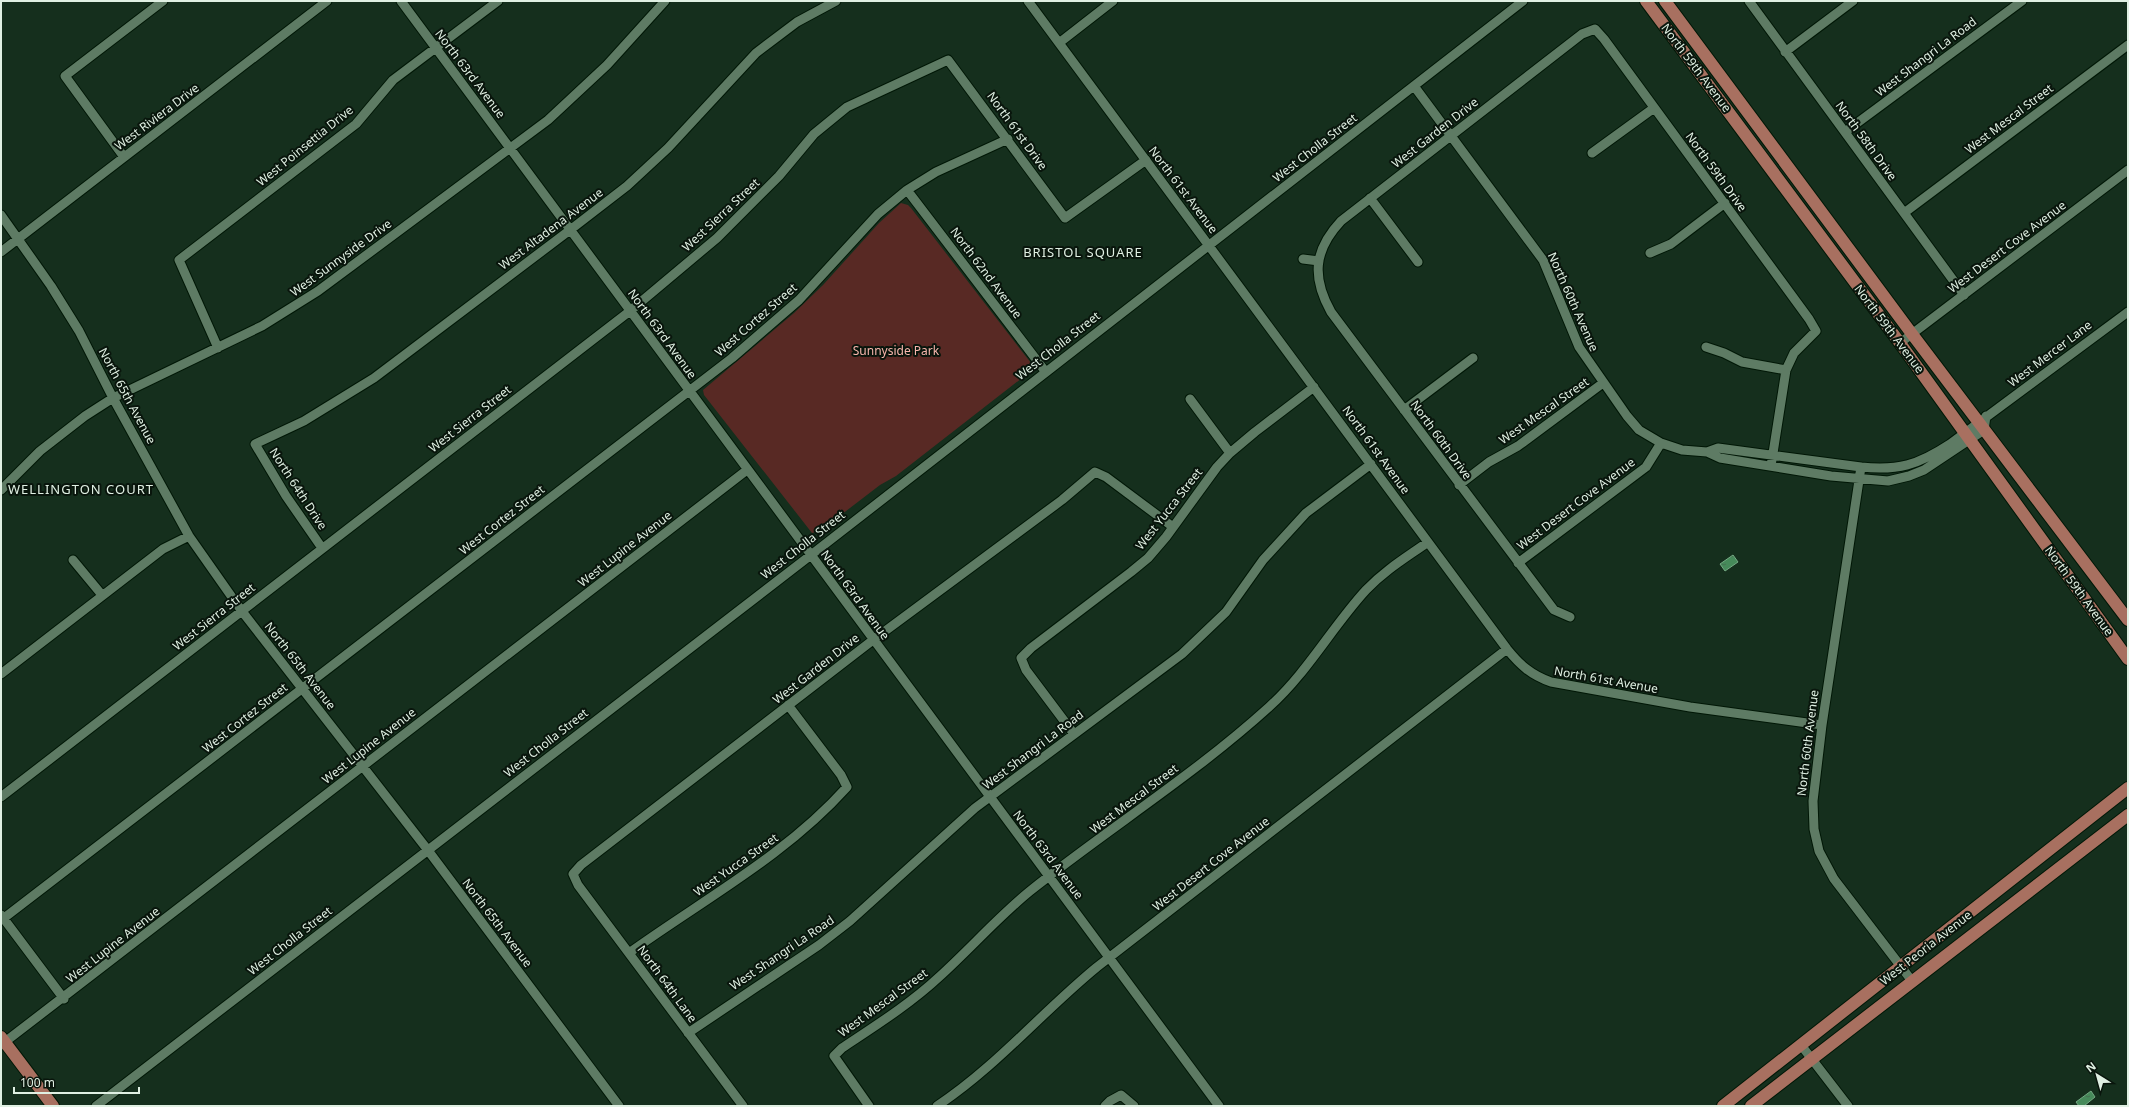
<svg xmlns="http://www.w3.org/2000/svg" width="2129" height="1107" viewBox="0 0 2129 1107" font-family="'Noto Sans',sans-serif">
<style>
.green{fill:#582924}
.water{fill:url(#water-ripples);stroke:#74a983}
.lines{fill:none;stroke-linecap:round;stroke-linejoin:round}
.minor-casing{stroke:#001706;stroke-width:11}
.major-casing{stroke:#001706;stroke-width:14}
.minor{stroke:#5e7b64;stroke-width:9}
.major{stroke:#a87060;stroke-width:12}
.labels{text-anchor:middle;stroke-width:4;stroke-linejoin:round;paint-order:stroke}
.street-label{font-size:12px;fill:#e0f0e3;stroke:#09150c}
.park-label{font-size:12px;fill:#f8b6ad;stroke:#09150c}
.neighbourhood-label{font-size:13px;letter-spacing:1px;fill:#e0f0e3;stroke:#09150c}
</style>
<defs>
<pattern id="water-ripples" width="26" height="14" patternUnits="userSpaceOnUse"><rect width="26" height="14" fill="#468a5a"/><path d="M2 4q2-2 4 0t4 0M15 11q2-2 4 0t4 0" fill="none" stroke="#457051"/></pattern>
</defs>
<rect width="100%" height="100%" fill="#152f1d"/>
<path class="green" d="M 901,203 L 908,205 L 911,208 L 1031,363 L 1031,371 L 896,476 L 880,485 L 820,531 L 812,533 L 704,395 L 703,390 L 794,313 L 823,285 L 879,223 Z"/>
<path class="water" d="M 1733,555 L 1738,562 L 1725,571 L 1720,564 Z
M 2091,1091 L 2095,1097 L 2084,1106 L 2079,1106 L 2076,1102 Z"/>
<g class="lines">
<defs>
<path id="minor" d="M 401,1 L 1219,1106
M 1028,1 L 1507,649 C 1520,665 1531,675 1551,682 L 1690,707 L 1822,725
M 1749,1 L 1964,295
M 1059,43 L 1113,1
M 1785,52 L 1853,1
M 1414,86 L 1543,260 L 1579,347 L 1627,416 L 1639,430 L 1661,443 L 1682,450 L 1707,452 L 1720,458 L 1831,476 L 1888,481 L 1909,476 L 1924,470 L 1984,430 L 1986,416
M 1845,132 L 2022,1
M 1592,153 L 1654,108
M 124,157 L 65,76 L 163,1
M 907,190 L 1045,371
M 1370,198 L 1418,262
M 1904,213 L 2128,45
M 1,215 L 51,286 L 79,331 L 113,398 L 189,536 L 241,610 L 427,849 L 619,1106
M 1,252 L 327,1
M 1650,253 L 1671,244 L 1725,203
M 1303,259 L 1319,261
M 1900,343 L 2128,170
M 1706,347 L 1724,353 L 1742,362 L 1786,370
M 218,348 L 179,260 L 356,124 L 393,80 L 498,1
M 1190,399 L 1230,453
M 1404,410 L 1473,358
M 1707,452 L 1718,448 L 1861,467 C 1898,471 1918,465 1950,444 L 2128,312
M 1861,467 L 1822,725 L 1813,801 L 1814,829 L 1819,851 L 1834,879 L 1912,981
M 1459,485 L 1489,462 L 1518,446 L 1603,383
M 1,490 L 40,451 L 85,416 L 113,398 L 262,326 L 318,291 L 548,120 L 607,65 L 665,1
M 322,548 L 286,496 L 255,444 L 304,421 L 374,378 L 570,230 L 627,186 L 668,148 L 756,53 L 797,22 L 836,1
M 73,560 L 102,595
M 1518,563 L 1646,467 L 1661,443
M 1570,617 L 1554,610 L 1331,312 C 1312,278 1313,251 1341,221 L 1582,34 L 1595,29 L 1604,39 L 1809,319 L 1816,331 L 1794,353 L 1786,370 L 1771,466
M 1,674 L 163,549 L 189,536
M 1074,734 L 1026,670 L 1021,658 L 1031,648 L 1131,572 L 1148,558 L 1166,537 L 1217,467 L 1230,453 L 1255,432 L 1314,387
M 1,797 L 630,311 L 717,238 L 779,176 L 814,134 L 847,107 L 948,60 L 1065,218 L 1146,160
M 1,915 L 64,999
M 4,918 L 732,358 L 799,300 L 878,214 L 907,190 L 936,172 L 1008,139
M 629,953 C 704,899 785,856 847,787 L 841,775 L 788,705
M 688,1033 L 819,945 L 850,921 L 975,808 L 1182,654 L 1226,612 L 1263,560 L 1306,513 L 1371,464
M 1,1045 L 747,470
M 1801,1045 L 1848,1106
M 96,1106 L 811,555 L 1523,1
M 743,1106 L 578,885 L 573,874 L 581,865 L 873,640 L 1062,500 L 1095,472 L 1106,477 L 1173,527
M 869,1106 L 834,1056 L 842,1048 C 875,1026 910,1004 939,977 C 970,949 998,917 1030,891 C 1109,828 1194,775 1269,707 C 1307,673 1332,627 1366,590 C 1385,570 1407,557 1428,542
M 937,1106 C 996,1067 1042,1012 1097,967 L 1507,649
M 1105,1106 L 1110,1101 L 1121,1095 L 1134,1106"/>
<path id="major" d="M 1646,1 L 1900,343 L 2128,659
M 1665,1 L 1912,334 L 2128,620
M 1,1037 L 53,1106
M 1723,1106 L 2128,788
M 1751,1106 L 2128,815"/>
</defs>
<use href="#minor" class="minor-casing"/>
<use href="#major" class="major-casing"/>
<use href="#minor" class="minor"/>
<use href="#major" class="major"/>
</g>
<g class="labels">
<g class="street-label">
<text transform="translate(1926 57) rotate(-37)" y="4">West Shangri La Road</text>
<text transform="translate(1696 68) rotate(53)" y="4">North 59th Avenue</text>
<text transform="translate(470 74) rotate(53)" y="4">North 63rd Avenue</text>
<text transform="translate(157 117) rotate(-37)" y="4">West Riviera Drive</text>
<text transform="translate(2009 119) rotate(-37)" y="4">West Mescal Street</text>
<text transform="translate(1017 131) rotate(54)" y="4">North 61st Drive</text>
<text transform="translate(1435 133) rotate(-38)" y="4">West Garden Drive</text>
<text transform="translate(1866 141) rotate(54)" y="4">North 58th Drive</text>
<text transform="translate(305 146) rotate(-39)" y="4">West Poinsettia Drive</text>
<text transform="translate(1315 148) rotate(-38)" y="4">West Cholla Street</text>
<text transform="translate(1716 172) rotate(54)" y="4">North 59th Drive</text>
<text transform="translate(1183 190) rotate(53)" y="4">North 61st Avenue</text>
<text transform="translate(721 215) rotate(-43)" y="4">West Sierra Street</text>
<text transform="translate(551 229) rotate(-37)" y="4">West Altadena Avenue</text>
<text transform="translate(2007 247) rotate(-37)" y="4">West Desert Cove Avenue</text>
<text transform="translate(341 258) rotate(-36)" y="4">West Sunnyside Drive</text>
<text transform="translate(986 273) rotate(53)" y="4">North 62nd Avenue</text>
<text transform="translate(1573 302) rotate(66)" y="4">North 60th Avenue</text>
<text transform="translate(756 320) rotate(-41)" y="4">West Cortez Street</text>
<text transform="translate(1889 329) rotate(53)" y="4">North 59th Avenue</text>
<text transform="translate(662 334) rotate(54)" y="4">North 63rd Avenue</text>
<text transform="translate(1058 346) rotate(-38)" y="4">West Cholla Street</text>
<text transform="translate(2050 354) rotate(-37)" y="4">West Mercer Lane</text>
<text transform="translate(127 396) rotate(62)" y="4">North 65th Avenue</text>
<text transform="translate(1544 411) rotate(-35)" y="4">West Mescal Street</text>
<text transform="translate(470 419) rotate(-38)" y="4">West Sierra Street</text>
<text transform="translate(1441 440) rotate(54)" y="4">North 60th Drive</text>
<text transform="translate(1376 450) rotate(54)" y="4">North 61st Avenue</text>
<text transform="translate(298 489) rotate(57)" y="4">North 64th Drive</text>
<text transform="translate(1576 504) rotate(-37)" y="4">West Desert Cove Avenue</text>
<text transform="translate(1169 509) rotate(-52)" y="4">West Yucca Street</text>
<text transform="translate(502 520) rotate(-38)" y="4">West Cortez Street</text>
<text transform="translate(803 545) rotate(-38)" y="4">West Cholla Street</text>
<text transform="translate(625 549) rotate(-38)" y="4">West Lupine Avenue</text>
<text transform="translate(2079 591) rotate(54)" y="4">North 59th Avenue</text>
<text transform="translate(855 595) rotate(54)" y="4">North 63rd Avenue</text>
<text transform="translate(214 617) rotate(-38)" y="4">West Sierra Street</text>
<text transform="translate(300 666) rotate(52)" y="4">North 65th Avenue</text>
<text transform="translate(816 669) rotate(-38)" y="4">West Garden Drive</text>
<text transform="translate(1606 680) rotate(10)" y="4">North 61st Avenue</text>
<text transform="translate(245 718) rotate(-38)" y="4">West Cortez Street</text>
<text transform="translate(546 743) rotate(-38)" y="4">West Cholla Street</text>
<text transform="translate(1808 743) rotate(-83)" y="4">North 60th Avenue</text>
<text transform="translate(369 746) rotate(-38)" y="4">West Lupine Avenue</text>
<text transform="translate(1033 750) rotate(-37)" y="4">West Shangri La Road</text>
<text transform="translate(1134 799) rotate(-37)" y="4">West Mescal Street</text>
<text transform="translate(1048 855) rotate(53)" y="4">North 63rd Avenue</text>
<text transform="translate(1211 864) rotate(-38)" y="4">West Desert Cove Avenue</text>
<text transform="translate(736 865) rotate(-35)" y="4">West Yucca Street</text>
<text transform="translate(497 923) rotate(53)" y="4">North 65th Avenue</text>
<text transform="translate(290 941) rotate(-38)" y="4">West Cholla Street</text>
<text transform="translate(113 945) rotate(-38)" y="4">West Lupine Avenue</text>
<text transform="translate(1926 948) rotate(-38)" y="4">West Peoria Avenue</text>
<text transform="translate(782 953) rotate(-34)" y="4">West Shangri La Road</text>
<text transform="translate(667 984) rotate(54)" y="4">North 64th Lane</text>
<text transform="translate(883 1003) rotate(-36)" y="4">West Mescal Street</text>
</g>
<g class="park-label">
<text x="896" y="355">Sunnyside Park</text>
</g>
<g class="neighbourhood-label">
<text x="1083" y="257">BRISTOL SQUARE</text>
<text x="81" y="494">WELLINGTON COURT</text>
</g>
</g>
<rect width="2129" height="1107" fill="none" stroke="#e0f0e3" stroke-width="4"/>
<g transform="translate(2097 1075) rotate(323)" stroke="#09150c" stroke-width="3" paint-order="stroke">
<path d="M0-3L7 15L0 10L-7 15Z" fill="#e0f0e3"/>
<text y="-6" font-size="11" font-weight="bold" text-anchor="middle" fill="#e0f0e3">N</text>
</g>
<path d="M14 1087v6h125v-6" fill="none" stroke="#e0f0e3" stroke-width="2"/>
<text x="20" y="1087" font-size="12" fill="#e0f0e3" stroke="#09150c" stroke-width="3" paint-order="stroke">100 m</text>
</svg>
